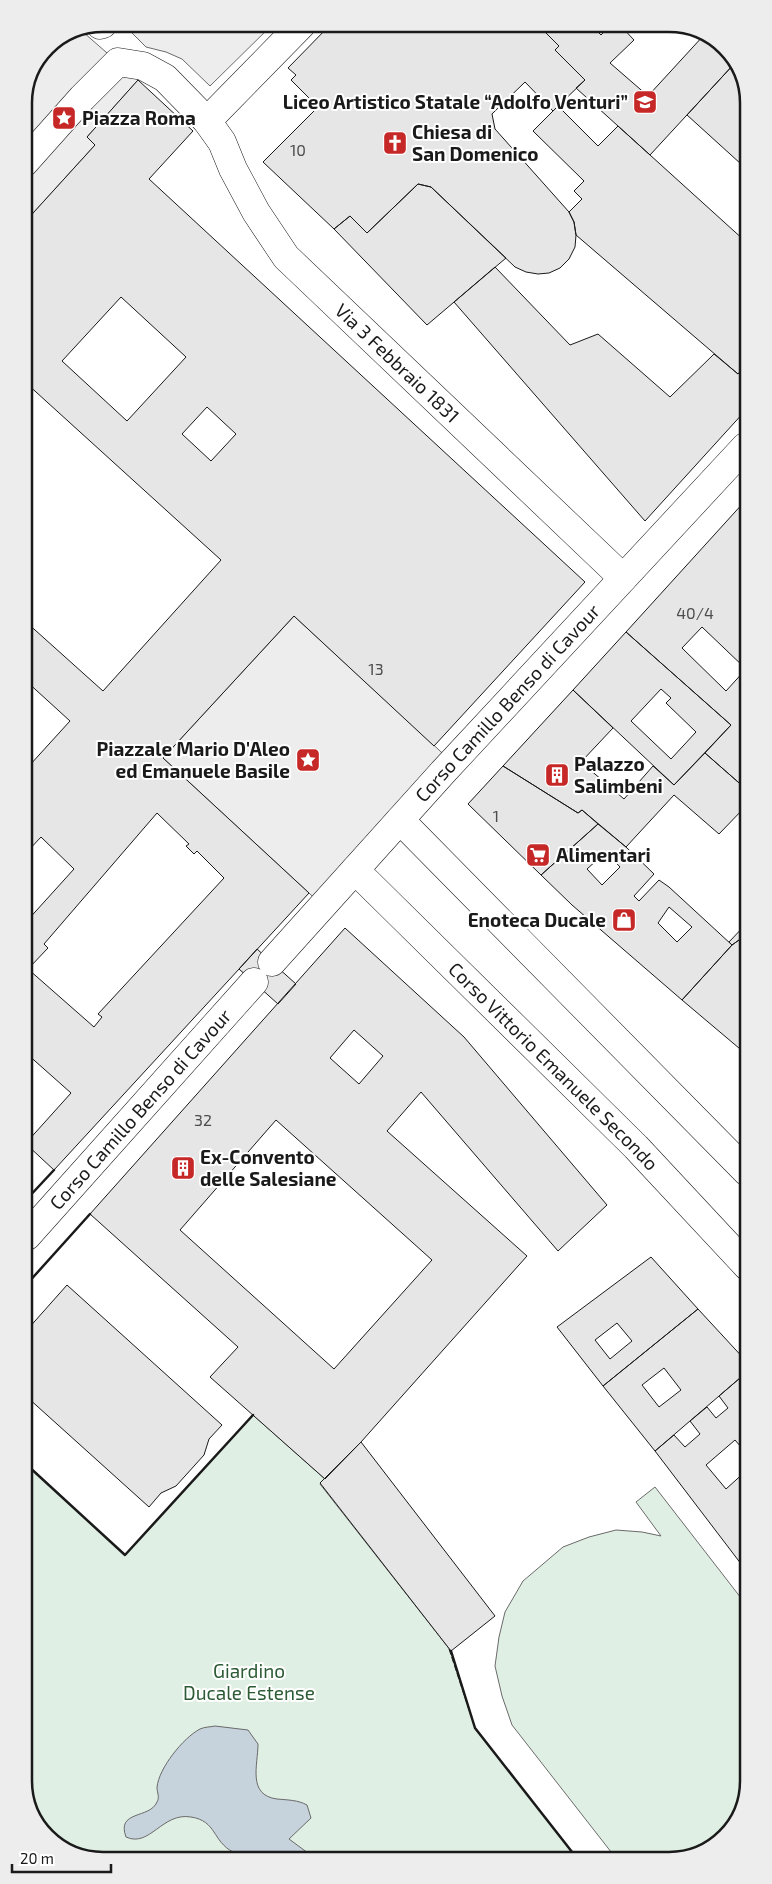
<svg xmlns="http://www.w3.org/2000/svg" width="772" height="1884" viewBox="0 0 772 1884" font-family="'Exo 2',sans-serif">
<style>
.green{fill:#e0efe3;stroke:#6a6a6a}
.parking{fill:#ededed;stroke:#6a6a6a}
.water{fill:#c6d2dc;stroke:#6a6a6a}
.building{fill:#e6e6e6;stroke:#1a1a1a;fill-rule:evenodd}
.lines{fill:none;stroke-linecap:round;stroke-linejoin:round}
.minor-casing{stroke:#1a1a1a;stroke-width:29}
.minor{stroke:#fff;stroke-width:28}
.fence{stroke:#1a1a1a;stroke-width:1;stroke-dasharray:6 2.5;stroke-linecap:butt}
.wall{stroke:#1a1a1a;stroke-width:2.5}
.labels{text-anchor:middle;stroke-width:4;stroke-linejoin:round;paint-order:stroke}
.number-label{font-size:16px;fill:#4d4d4d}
.poi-label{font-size:19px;font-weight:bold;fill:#1a1a1a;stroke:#fff;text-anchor:start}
.street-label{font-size:19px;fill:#1a1a1a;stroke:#fff}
.park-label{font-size:19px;fill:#2b5a34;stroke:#fff}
.rim{fill:none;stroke:#1a1a1a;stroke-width:2.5}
</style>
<rect width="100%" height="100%" fill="#fff"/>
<path class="green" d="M 253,1415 L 325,1479 L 320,1484 L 451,1651 L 475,1728 L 576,1857 L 98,1860 L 55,1844 L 28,1806 L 27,1465 L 125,1555 Z
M 655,1487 L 748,1607 L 748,1781 L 732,1829 L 694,1856 L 615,1857 L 512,1725 L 502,1696 L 495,1666 L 499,1637 L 505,1612 L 523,1581 L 563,1547 L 589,1537 L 616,1530 L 642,1532 L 661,1536 L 636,1502 Z"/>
<path class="parking" d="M 123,24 L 273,24 L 210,86 L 182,59 L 166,52 L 146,47 Z
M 83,32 L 138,80 L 87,137 L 95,145 L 24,223 L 24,98 L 47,47 Z
M 294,616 L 452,762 L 323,906 L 163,758 Z"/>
<path class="water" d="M 215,1726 L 248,1730 L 258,1744 C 258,1765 247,1795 277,1799 C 288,1800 298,1800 307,1805 L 311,1818 L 289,1839 L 308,1853 L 347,1858 C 320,1859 255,1864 233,1852 C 212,1841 217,1821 191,1817 C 162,1812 150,1848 126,1837 C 116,1810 150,1819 157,1802 C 160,1797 157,1793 157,1787 C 159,1768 183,1738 200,1729 C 204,1727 210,1727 215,1726 Z"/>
<path class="building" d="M 331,24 L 537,24 L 559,46 L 555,50 L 585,80 L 553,111 L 525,82 L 492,114 L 495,129 L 569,212 L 574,222 L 576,235 L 575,247 L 569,259 L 560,268 L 549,273 L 538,274 L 526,272 L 515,267 L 431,187 L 418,184 L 367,233 L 350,216 L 334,229 L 263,162 L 318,107 L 291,80 L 296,75 L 288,68 Z
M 537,24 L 590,24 L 601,35 L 612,24 L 619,24 L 634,40 L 610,63 L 648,96 L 704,35 L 717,40 L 734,64 L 650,155 L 576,88 L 585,80 L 555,50 L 559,46 Z
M 734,64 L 744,78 L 744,160 L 741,164 L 687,115 Z
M 138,80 L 193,131 L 149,179 L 585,582 L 434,746 L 294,616 L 163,758 L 309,893 L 54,1170 L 26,1144 L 26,1143 L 71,1093 L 26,1053 L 26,922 L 74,869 L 41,837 L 26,853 L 25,764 L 29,766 L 70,721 L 25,680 L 25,621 L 103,691 L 221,560 L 25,382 L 24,223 L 95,145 L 87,137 ZM 121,297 L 186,357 L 127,421 L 62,361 ZM 207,407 L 236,434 L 211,461 L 182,434 ZM 157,813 L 189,844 L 186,846 L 194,854 L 197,851 L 224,878 L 98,1014 L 102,1017 L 94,1027 L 28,969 L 48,948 L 44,944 Z
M 558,106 L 598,146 L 618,126 L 745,241 L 745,366 L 738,374 L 576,235 L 574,222 L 569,212 L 582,199 L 574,191 L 584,181 L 533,131 Z
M 418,184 L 431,187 L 506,258 L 427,325 L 334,229 L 350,216 L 367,233 Z
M 495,267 L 570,345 L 598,334 L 670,397 L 714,354 L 738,374 L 745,366 L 745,411 L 645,521 L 454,302 Z
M 745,501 L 746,669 L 702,627 L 682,648 L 726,691 L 746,669 L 746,789 L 705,753 L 731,725 L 626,632 Z
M 626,632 L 731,725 L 674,785 L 573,690 ZM 661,689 L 671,698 L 666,703 L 696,732 L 671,759 L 631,721 Z
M 573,690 L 613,728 L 581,762 L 624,799 L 653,766 L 674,785 L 705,753 L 746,789 L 746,806 L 719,834 L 674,795 L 626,847 L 582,810 L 578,813 L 503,766 Z
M 503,766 L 578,813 L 582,810 L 598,824 L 541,875 L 468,804 Z
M 598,824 L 626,847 L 654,874 L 634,896 L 639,901 L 659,880 L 669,887 L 732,945 L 682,1000 L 572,905 L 541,875 ZM 606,852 L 620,867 L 602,885 L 587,869 ZM 669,907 L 692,927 L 677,942 L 658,923 Z
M 746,924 L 746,935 L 732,945 L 729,942 Z
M 345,928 L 464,1037 L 607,1205 L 558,1251 L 421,1092 L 387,1131 L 527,1256 L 361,1442 L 325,1479 L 210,1377 L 238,1347 L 90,1214 ZM 354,1030 L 383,1056 L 359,1084 L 330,1058 ZM 276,1120 L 432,1260 L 334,1369 L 180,1230 Z
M 746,935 L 746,1054 L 682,1000 L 732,945 Z
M 257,949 L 296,984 L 278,1004 L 239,969 Z
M 651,1257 L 698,1309 L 603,1386 L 557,1327 ZM 617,1323 L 632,1341 L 610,1359 L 595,1340 Z
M 67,1285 L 222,1425 L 209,1439 L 204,1455 L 176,1486 L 161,1493 L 149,1507 L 27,1397 L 27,1330 Z
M 698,1309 L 747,1362 L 747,1372 L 655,1451 L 603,1386 ZM 664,1368 L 681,1390 L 659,1407 L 642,1385 Z
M 747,1372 L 747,1454 L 735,1440 L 706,1465 L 726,1489 L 747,1470 L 748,1512 L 745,1515 L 748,1518 L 748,1573 L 655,1451 L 674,1435 L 685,1447 L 700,1434 L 690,1421 L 707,1407 L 716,1418 L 728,1408 L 719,1396 Z
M 361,1442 L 495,1616 L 451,1651 L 320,1483 Z"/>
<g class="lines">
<defs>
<g id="minor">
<path d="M 100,25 L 103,24"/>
<path d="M 207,121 L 302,24"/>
<path id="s1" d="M 24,163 L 82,98 L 118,62 L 143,66 L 165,78 L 207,121 L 222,142 L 233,169 L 256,212 L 286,257 L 623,578"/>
<path d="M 400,820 L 747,1172"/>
<path id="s2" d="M 355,870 L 636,1147 L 747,1266"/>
<path id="s3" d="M 272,962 L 444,771 L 745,447"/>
<path id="s4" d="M 27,1236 L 254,982"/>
</g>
</defs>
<use href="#minor" class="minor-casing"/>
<use href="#minor" class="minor"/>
<path class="fence" d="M 27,1465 L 125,1555 L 253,1415 L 255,1417
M 449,1649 L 475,1728 L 576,1857"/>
<path class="wall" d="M 26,1200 L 54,1170
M 27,1284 L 90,1214
M 27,1465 L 125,1555 L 253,1415
M 451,1651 L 475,1728 L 576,1857"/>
</g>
<defs>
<symbol id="school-square" viewBox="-11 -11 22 22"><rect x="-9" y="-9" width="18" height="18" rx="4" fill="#c62828" stroke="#fff"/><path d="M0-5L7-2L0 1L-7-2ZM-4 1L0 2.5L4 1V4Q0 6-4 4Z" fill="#fff"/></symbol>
<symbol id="sight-square" viewBox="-11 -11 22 22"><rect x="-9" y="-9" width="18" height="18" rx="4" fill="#c62828" stroke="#fff"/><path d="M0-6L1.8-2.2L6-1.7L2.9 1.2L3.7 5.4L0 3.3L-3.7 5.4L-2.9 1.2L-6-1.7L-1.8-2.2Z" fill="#fff"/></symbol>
<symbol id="church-square" viewBox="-11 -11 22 22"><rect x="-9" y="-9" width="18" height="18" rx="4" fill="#c62828" stroke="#fff"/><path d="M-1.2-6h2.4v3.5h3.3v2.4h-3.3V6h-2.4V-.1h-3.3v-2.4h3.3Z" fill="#fff"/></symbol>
<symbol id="building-square" viewBox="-11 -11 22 22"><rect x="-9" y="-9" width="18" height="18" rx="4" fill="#c62828" stroke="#fff"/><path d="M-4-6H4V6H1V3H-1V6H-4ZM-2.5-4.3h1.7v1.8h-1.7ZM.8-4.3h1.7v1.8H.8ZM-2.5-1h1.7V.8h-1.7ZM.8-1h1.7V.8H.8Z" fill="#fff"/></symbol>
<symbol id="supermarket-square" viewBox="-11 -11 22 22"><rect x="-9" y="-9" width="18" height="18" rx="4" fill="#c62828" stroke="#fff"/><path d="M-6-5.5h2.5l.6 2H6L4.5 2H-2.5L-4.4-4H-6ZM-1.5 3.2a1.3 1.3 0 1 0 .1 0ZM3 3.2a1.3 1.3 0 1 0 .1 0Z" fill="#fff"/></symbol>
<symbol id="shop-square" viewBox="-11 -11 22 22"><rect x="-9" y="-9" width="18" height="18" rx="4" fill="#c62828" stroke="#fff"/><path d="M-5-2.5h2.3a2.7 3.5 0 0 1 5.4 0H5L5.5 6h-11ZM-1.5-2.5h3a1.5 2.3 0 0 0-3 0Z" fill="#fff"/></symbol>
</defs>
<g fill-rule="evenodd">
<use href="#school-square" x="631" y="88" width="28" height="28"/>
<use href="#sight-square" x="50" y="104" width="28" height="28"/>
<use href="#church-square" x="381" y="129" width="28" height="28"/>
<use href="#sight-square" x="294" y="746" width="28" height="28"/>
<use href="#building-square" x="543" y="761" width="28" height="28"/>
<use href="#supermarket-square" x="524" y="841" width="28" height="28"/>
<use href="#shop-square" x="610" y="906" width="28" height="28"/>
<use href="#building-square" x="169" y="1154" width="28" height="28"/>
</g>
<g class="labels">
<g class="number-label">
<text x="298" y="156">10</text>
<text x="695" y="619">40/4</text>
<text x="376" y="675">13</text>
<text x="496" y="822">1</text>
<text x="203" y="1126">32</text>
</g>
<g class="poi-label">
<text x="628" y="109" text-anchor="end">Liceo Artistico Statale “Adolfo Venturi”</text>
<text x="82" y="125">Piazza Roma</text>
<text x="412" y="139">Chiesa di<tspan x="412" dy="22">San Domenico</tspan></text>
<text x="290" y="756" text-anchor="end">Piazzale Mario D'Aleo<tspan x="290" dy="22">ed Emanuele Basile</tspan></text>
<text x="574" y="771">Palazzo<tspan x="574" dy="22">Salimbeni</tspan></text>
<text x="556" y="862">Alimentari</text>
<text x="606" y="927" text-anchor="end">Enoteca Ducale</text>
<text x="200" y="1164">Ex-Convento<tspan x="200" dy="22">delle Salesiane</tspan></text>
</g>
<g class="street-label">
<text dy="7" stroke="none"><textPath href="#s1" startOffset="560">Via 3 Febbraio 1831</textPath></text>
<text dy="7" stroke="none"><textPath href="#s3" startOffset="350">Corso Camillo Benso di Cavour</textPath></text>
<text dy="7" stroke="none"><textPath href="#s2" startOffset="279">Corso Vittorio Emanuele Secondo</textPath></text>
<text dy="7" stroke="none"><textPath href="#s4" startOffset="170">Corso Camillo Benso di Cavour</textPath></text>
</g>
<g class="park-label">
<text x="249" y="1678">Giardino<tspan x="249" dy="22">Ducale Estense</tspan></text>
</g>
</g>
<path d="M0 0H772V1884H0ZM103 32H669A71 71 0 0 1 740 103V1781A71 71 0 0 1 669 1852H103A71 71 0 0 1 32 1781V103A71 71 0 0 1 103 32Z" fill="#ededed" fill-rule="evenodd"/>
<path class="rim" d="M103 32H669A71 71 0 0 1 740 103V1781A71 71 0 0 1 669 1852H103A71 71 0 0 1 32 1781V103A71 71 0 0 1 103 32Z"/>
<path d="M12 1864v8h99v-8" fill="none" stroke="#1a1a1a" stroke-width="2.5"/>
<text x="20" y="1864" font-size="15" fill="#1a1a1a" stroke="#ffffff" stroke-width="4" paint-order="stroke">20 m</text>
</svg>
